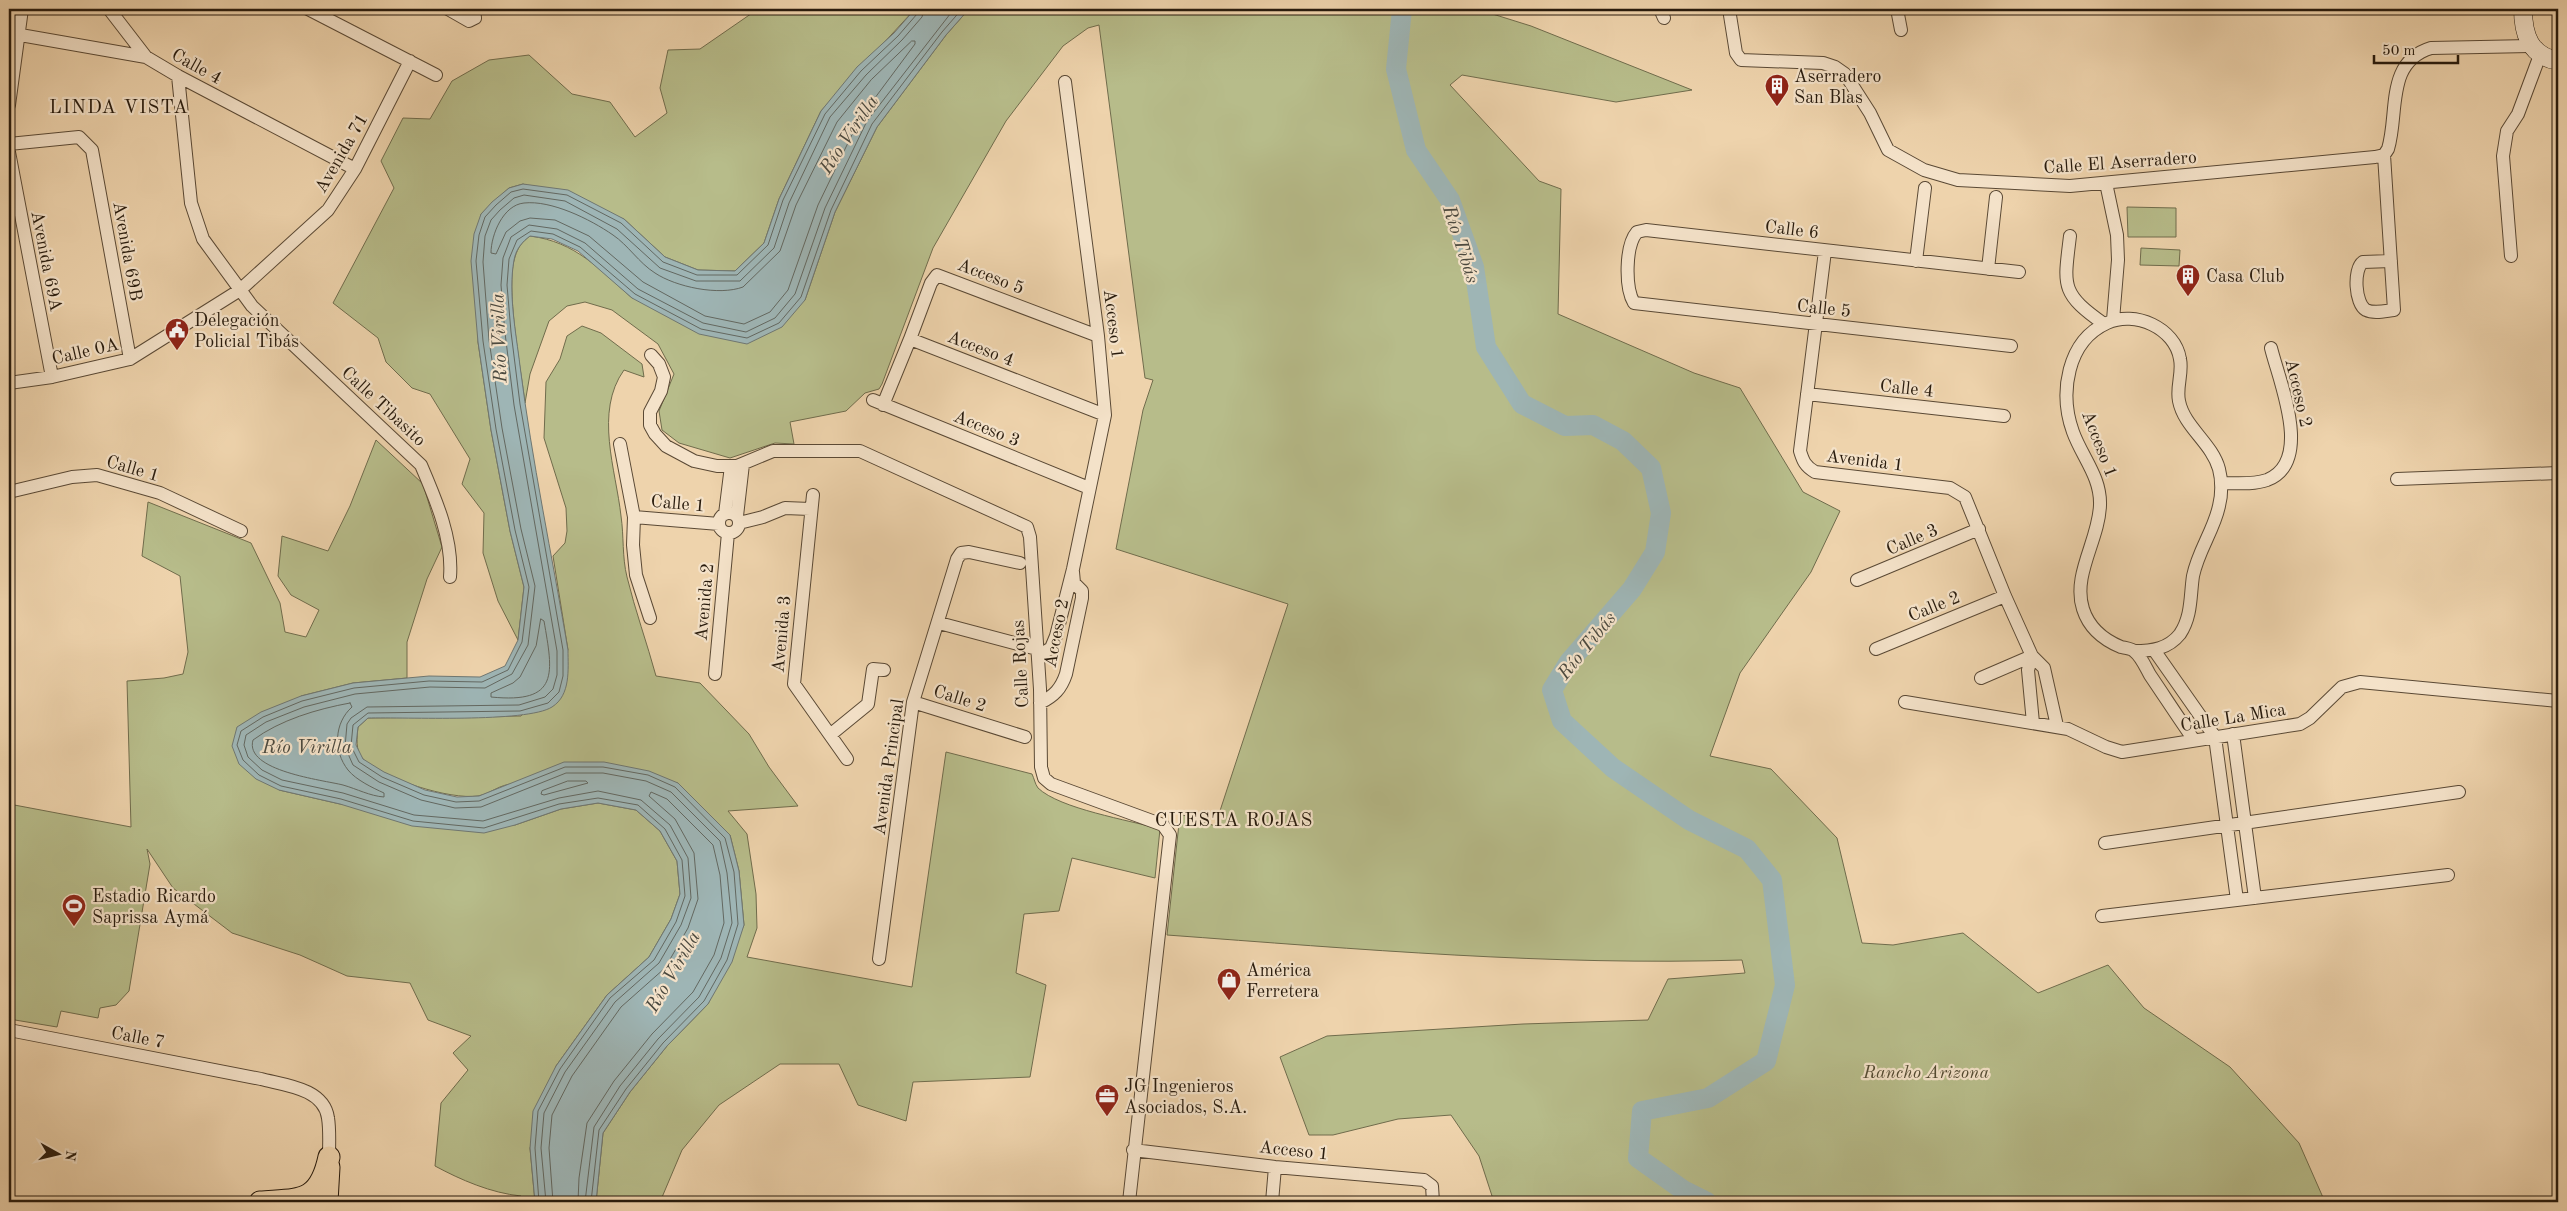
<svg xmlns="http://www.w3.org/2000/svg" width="2567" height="1211" viewBox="0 0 2567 1211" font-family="'Old Standard TT',serif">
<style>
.green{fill:#b7bc8a;stroke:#706c4c}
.water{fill:#9eb5b5;stroke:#6f7772}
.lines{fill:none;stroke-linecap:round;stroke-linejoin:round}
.shore{stroke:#636861;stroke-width:1}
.river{stroke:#9eb5b5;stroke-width:20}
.minor-casing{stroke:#5a4935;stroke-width:14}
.secondary-casing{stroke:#281b0d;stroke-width:19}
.trunk-casing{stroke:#281b0d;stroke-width:23}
.minor{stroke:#f4e2c9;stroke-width:12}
.secondary{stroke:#f4e2c9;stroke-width:18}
.trunk{stroke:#eed3ac;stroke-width:21}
.labels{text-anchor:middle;stroke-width:4.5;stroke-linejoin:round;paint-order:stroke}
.street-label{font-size:18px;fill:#281b0d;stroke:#f4e2c9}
.poi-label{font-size:18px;fill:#281b0d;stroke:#f4e2c9;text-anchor:start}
.park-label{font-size:18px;font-style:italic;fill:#534b32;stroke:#f4e2c9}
.neighbourhood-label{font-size:19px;letter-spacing:1px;fill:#281b0d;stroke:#f4e2c9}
.water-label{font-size:19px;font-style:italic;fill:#4b493f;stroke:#f4e2c9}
</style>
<rect width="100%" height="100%" fill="#eed3ac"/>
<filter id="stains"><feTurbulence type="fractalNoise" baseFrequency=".004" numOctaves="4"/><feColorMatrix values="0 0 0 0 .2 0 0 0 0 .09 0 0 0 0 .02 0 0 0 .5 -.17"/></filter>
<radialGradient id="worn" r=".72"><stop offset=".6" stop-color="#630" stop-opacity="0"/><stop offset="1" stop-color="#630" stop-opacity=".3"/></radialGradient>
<path class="green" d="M 758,9 L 915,9 L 821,111 L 779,199 L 764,243 L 735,271 L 698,270 L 665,257 L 624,219 L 523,184 L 509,188 L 481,214 L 478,342 L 491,430 L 510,531 L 524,587 L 518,640 L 498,601 L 483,553 L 484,513 L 462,484 L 470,459 L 430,394 L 412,388 L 386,362 L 378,338 L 333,303 L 394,188 L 381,161 L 403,118 L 430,119 L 452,81 L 489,60 L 529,55 L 572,94 L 610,102 L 635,137 L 667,113 L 660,88 L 668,50 L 700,49 Z
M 969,9 L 1483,9 L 1483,11 L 1531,26 L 1692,90 L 1616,102 L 1462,75 L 1450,85 L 1539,181 L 1561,189 L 1558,314 L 1694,373 L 1740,388 L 1803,492 L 1840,511 L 1811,572 L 1740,673 L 1710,756 L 1771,769 L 1837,838 L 1862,943 L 1893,945 L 1963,933 L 2038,993 L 2108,965 L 2144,1008 L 2230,1067 L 2299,1143 L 2325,1202 L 1494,1202 L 1479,1156 L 1451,1115 L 1398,1119 L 1333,1135 L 1309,1135 L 1280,1057 L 1327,1036 L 1523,1024 L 1648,1020 L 1668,979 L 1745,973 L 1742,960 C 1550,966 1358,949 1167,935 L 1180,814 L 1215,826 L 1288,604 L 1116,549 L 1143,410 L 1153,380 L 1145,378 L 1099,25 L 1088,28 L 1063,46 L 1006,121 L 933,248 L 882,384 L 879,389 L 865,393 L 846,411 L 790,422 L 794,444 L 775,443 L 730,458 L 679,443 L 662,430 L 659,411 L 674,374 L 658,344 L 612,310 L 585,302 L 567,306 L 549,321 L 530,374 L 525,403 C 521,370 505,285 515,257 C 518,247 522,242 530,236 C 576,242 599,269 632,298 L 805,300 L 835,212 L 877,127 L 946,35 Z
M 2127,207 L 2176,208 L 2176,237 L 2128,237 Z
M 2141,248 L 2180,250 L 2179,266 L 2140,265 Z
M 582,326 L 601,333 L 642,364 L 644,377 L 624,370 C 594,412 616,470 621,516 C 624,536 622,557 627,577 C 635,610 647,643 656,676 L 700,683 L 749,734 L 769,767 L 798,806 L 728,811 L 747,834 L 756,894 L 757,928 L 747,957 L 912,987 L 946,752 L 1032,774 C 1034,778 1035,784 1038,788 C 1060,809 1129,820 1160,829 L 1155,878 L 1072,858 L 1059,911 L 1024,914 L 1016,973 L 1046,985 L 1030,1077 L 913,1082 L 906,1121 L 858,1105 L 839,1064 L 780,1064 L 719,1105 L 682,1150 L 660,1202 L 596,1202 L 603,1133 L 630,1092 L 667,1046 L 708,1004 L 744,925 L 739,871 L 730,835 L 678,783 C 623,783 568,783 513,784 C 500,784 490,794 478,796 C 450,800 383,779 363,759 C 355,751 357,737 358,727 L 368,718 L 521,716 L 568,650 L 553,556 L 565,543 L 567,531 L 566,508 L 544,438 L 546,382 L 560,359 L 567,336 Z
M 376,440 L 423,484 L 442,547 L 427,579 L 407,642 L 407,678 L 353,683 L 301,696 L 279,790 L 340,804 L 515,825 L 561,809 L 598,803 L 636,810 L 660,831 L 677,861 L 680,894 L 671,919 L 649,957 L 607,995 L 556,1066 L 530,1148 L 535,1202 L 519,1202 L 521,1196 C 491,1193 461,1180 435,1166 L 441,1103 L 468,1070 L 453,1053 L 471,1036 L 428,1020 L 410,983 L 347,976 L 300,955 L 232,933 L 173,888 L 147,849 L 150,864 L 129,991 L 116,1005 L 100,1008 L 98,1018 L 61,1011 L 57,1027 L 9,1019 L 9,804 L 131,827 L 127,681 L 164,678 L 183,674 L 188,652 L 180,576 L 142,556 L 148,502 L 251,543 L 280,603 L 285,632 L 306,637 L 319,610 L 291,595 L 278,576 L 282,536 L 328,551 L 350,506 Z"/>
<path class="water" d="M 915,9 L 969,9 L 946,35 L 877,127 L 835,212 L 805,300 L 782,327 L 747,344 L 699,334 L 632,298 L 578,251 L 552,239 L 530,236 C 522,242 516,249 514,260 C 508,294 516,332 520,366 C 532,461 552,555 568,650 C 568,669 571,695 552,707 C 527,723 404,717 368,718 L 358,727 L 356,745 L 363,759 L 384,772 L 425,790 L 457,797 L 479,796 L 564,762 L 604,762 L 649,771 L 678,783 L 730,835 L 739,871 L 744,925 L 732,962 L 708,1004 L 667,1046 L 630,1092 L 603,1133 L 596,1202 L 535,1202 L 530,1148 L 533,1111 L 556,1066 L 607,995 L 649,957 L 671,919 L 680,894 L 677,861 L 660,831 L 636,810 L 598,803 L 561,809 L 515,825 L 484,833 L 412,826 L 340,804 L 279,790 L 256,779 L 239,764 L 232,746 L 237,727 L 261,712 L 301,696 L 353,683 L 429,676 L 480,677 L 505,666 L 518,640 L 524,587 L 510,531 L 491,430 L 478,342 L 471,261 L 474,234 L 481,214 L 492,202 L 509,188 L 523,184 L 568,190 L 624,219 L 665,257 L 698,270 L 735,271 L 764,243 L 779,199 L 821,111 L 857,67 L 894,33 Z"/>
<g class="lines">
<path class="shore" d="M 912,41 L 915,41 L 915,44 L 860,118 L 818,205 L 788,290 L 770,312 L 744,324 L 705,316 L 643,282 L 589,236 L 555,220 L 530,218 L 520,221 L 506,232 L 496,254 L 491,253 C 491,235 503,205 524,203 C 551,200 590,219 613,235 C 628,245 639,263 655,273 C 676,287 719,296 743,287 L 780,251 L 796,205 L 837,122 L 871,80 Z
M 541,619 L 544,621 C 553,673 560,704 491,697 L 491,693 L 513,683 L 520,677 L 536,646 Z
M 350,703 L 352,707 C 334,723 333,751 348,770 C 356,780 373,788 384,793 L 384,797 C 370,796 357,789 343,785 C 323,780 244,771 253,740 C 280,720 317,709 350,703 Z
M 568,781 L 586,781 L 588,783 L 544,795 L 541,794 L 542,791 Z
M 539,1202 L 535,1148 L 538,1111 L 560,1069 L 610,998 L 654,960 L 676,922 L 685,896 L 682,860 L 665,829 L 638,805 L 598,798 L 559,804 L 484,828 L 413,821 L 341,799 L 281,786 L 259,775 L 243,760 L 237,745 L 241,731 L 263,717 L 302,701 L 354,688 L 429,681 L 482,682 L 508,670 L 522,642 L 529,587 L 515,530 L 496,429 L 483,341 L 476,261 L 479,235 L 485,217 L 496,205 L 511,192 L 523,189 L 567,195 L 621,223 L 663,262 L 697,275 L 737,275 L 768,245 L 783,200 L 825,114 L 861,71 L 898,36 L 917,14 L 918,9
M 546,1202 L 541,1148 L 544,1113 L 565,1072 L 615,1002 L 659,963 L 681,925 L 691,898 L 688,858 L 670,825 L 641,800 L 598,791 L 559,798 L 483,821 L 414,815 L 343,793 L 282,780 L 262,770 L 248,757 L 244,745 L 246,735 L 266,722 L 304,707 L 355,694 L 430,687 L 485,688 L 512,674 L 528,645 L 535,586 L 521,529 L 502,428 L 489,340 L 483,262 L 485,236 L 491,220 L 500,210 L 514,198 L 524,195 L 565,201 L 617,229 L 660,268 L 696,281 L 740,281 L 774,248 L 789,203 L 830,117 L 866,75 L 902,40 L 922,17 L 924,9
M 553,1202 L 549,1148 L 552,1115 L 572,1076 L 621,1007 L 665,968 L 688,928 L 698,899 L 694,853 L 675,819 L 649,796 L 651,792 L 667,799 L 713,845 L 720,875 L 724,923 L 714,955 L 693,992 L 652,1034 L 614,1081 L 587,1123 L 579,1178 L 578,1202
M 585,1202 L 594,1127 L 620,1086 L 658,1039 L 699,997 L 721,958 L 732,923 L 727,873 L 720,841 L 671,792 L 646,781 L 603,773 L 566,773 L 481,807 L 455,808 L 421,800 L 379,782 L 353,765 L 345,747 L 347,724 L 351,718 L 367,707 L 519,705 L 545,697 L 553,689 L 557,675 L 557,651 L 514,405 L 505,333 L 501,285 L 503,258 L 511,237 L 529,225 L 557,229 L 585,243 L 638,289 L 703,323 L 746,332 L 775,318 L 795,294 L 825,208 L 867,121 L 954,9
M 591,1202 L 599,1130 L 626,1089 L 663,1043 L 704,1001 L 727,960 L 738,924 L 734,872 L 725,838 L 675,787 L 648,775 L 603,767 L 565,767 L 479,801 L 456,802 L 424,795 L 382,777 L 359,762 L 351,746 L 353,725 L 368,713 L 520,711 L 548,703 L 559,692 L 563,676 L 563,650 L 520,404 L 511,332 L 507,285 L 509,259 L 517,240 L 531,231 L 553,234 L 580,247 L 635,294 L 701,329 L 747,338 L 779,323 L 801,297 L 831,210 L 872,124 L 942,32 L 962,9"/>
<path class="river" d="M 1402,9 L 1396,69 L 1416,150 L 1450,200 L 1474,267 L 1486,347 L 1522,404 L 1565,426 L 1593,425 L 1623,441 L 1651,468 L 1661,513 L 1655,552 L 1632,589 L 1569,662 L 1552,690 L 1562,721 L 1613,768 L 1689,820 L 1747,849 L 1772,880 L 1785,985 L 1766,1061 L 1708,1098 L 1642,1111 L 1638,1158 L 1683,1190 L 1707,1202"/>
<defs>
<path id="minor" d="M 109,9 L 146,57
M 308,9 L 436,75
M 448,9 L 469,21 L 475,18 L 474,9
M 1660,9 L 1664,18
M 1729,9 L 1736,53 L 1741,60 L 1823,63 L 1835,67 L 1845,74 L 1870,113 L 1888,150 L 1924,170 L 1958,180 L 2070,186 L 2375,157 L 2384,155 L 2388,149 C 2399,113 2385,62 2431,48 L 2530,46
M 1897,9 L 1901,30
M 9,33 L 146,57 L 178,76 L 355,169
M 178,76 L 191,203 L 203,239 L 252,306 L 421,465 C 436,500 453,539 450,577
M 9,105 L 22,9
M 9,144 L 79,137 L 92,150 L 130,359
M 9,152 L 52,377
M 2384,155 L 2394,310 C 2385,311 2374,314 2366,310 C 2355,304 2353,269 2363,262 L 2391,261
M 2106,183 L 2117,235 L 2118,260 L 2113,320
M 2070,236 C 2064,286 2060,293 2104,324
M 1825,251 L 1800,451 C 1803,461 1805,466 1815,472 L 1950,488 L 1965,497 L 2005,596 L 2032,656 L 2044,668 L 2057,726
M 2511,256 L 2503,156 L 2507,131 L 2518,114 L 2540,55
M 1916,261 L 1925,188
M 1988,269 L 1996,197
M 910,339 L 931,283 L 937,275 L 1098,336
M 2011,346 L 1634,303 C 1625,288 1625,246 1637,232 L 1646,230 L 2019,272
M 651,355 L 659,364 L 664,377 L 661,391 L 650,412 L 650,425 L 655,434 L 666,446 L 694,461 L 717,466 L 737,466 L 773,451 L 860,451 L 1027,527 L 1030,537 L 1040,689 L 1041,767 L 1044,778 L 1051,784 L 1163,825 L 1170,835 L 1129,1202
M 9,383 L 52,377 L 130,359 L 240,290 L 328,210 L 355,169 L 410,61
M 1807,394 L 2004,416
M 873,400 L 1089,488
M 883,405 L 910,339 L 1105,415
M 620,444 L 634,517 L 633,545 L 636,575 L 650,618
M 2397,479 L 2558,473
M 2221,483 C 2235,483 2253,485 2267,480 C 2314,462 2279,381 2271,348
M 9,492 L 72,477 L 97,475 L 160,493 L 241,531
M 813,495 L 794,684 L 847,759
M719 523a10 10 0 1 1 20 0a10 10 0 1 1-20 0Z
M 725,514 L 731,466
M 737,516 L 743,464
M 634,517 L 719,524
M 739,523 L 763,517 L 785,508 L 810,509
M 1857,580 L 1979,529
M 939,623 L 1037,649
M 1876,649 L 2005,596
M 2154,650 L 2215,737 L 2237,900
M 2134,651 C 2152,651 2168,649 2180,634 C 2192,616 2190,596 2193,576 C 2198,551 2214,530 2219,506 C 2222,495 2222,480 2219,469 C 2212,443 2184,427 2179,401 C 2176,387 2183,373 2180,359 C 2175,328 2135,310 2107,323 C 2067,341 2059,393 2073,432 C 2082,457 2101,477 2100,505 C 2099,540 2072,575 2083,609 C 2089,628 2104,640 2121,647 C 2125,648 2132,649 2134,651 C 2141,656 2146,668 2150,675 C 2165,697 2179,719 2194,740
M 1038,656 L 1051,648 L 1056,636 L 1073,569 L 1105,415 L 1098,336 L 1065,82
M 2032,656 L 2028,670 L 2033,723
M 715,674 L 728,533
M 1981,678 L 2032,656
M 913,702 L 1025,737
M 1905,702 L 2068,729 L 2106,747 L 2122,752 L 2300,724 L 2310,718 L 2342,687 L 2360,682 L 2558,701
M 1040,703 C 1054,696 1061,689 1066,674 L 1082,598 L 1082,591 L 1074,583 L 1073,572
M 2233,734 L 2255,898
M 830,735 L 868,704 L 873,669 L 884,670
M 2105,843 L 2459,792
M 2102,916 L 2448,875
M 879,959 L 913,702 L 957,559 L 961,553 L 969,552 L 1020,563
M 9,1030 L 261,1079 C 284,1085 324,1088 328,1118 C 330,1130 329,1144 329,1157
M 1133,1150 L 1275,1167 L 1424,1180 L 1432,1186 L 1433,1202
M 1272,1202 L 1275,1167"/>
<path id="secondary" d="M 2523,9 C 2523,35 2530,56 2558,61"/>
<path id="trunk" d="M 260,1202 C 299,1199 319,1204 329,1157
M 327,1202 L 329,1167"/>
</defs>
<use href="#minor" class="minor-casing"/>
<use href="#secondary" class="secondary-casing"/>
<use href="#trunk" class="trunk-casing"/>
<use href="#minor" class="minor"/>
<use href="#secondary" class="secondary"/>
<use href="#trunk" class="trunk"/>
</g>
<defs>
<symbol id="building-pin" viewBox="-11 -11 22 30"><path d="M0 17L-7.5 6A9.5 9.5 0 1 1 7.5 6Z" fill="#8f2418" stroke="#f4e2c9"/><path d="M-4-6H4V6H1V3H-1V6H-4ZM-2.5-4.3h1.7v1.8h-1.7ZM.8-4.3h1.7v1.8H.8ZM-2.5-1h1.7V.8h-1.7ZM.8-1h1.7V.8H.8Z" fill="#fff"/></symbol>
<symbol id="civic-pin" viewBox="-11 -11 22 30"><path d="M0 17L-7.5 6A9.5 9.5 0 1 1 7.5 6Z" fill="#8f2418" stroke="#f4e2c9"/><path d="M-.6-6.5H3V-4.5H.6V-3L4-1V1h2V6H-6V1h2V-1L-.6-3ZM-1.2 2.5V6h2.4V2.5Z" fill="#fff"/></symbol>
<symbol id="stadium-pin" viewBox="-11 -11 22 30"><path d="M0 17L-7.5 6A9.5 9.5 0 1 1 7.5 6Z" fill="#8f2418" stroke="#f4e2c9"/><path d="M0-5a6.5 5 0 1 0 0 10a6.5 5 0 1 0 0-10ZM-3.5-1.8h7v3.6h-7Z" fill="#fff"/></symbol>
<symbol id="shop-pin" viewBox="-11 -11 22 30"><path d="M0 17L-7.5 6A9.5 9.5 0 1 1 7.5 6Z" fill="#8f2418" stroke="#f4e2c9"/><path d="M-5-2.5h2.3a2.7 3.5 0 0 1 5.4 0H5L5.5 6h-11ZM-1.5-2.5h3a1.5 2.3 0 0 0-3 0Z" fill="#fff"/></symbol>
<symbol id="office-pin" viewBox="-11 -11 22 30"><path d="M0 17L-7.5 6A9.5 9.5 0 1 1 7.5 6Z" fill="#8f2418" stroke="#f4e2c9"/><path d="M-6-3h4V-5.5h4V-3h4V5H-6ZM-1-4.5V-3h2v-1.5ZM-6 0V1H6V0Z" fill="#fff"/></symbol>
</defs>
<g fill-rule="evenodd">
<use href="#building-pin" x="1763" y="72" width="28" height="38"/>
<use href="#building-pin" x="2174" y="262" width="28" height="38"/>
<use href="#civic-pin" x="163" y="316" width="28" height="38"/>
<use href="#stadium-pin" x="60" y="892" width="28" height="38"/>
<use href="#shop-pin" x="1215" y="966" width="28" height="38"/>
<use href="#office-pin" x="1093" y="1082" width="28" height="38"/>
</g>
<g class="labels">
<g class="street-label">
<text transform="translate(197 66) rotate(29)" y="6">Calle 4</text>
<text transform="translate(341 153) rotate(-60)" y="6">Avenida 71</text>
<text transform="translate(2120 162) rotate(-4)" y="6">Calle El Aserradero</text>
<text transform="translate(1792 229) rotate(7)" y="6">Calle 6</text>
<text transform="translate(128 251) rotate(80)" y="6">Avenida 69B</text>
<text transform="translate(47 261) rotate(79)" y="6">Avenida 69A</text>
<text transform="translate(991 276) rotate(21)" y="6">Acceso 5</text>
<text transform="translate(1824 308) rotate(6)" y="6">Calle 5</text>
<text transform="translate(1114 324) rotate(83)" y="6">Acceso 1</text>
<text transform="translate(981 348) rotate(21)" y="6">Acceso 4</text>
<text transform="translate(85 351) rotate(-13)" y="6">Calle 0A</text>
<text transform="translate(1907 388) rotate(6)" y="6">Calle 4</text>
<text transform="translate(2299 393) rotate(77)" y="6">Acceso 2</text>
<text transform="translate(384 406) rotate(43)" y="6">Calle Tibasito</text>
<text transform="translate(987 428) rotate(22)" y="6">Acceso 3</text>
<text transform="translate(2100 444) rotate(69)" y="6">Acceso 1</text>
<text transform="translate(1865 460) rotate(7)" y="6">Avenida 1</text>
<text transform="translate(133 468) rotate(16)" y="6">Calle 1</text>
<text transform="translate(678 503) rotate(5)" y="6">Calle 1</text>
<text transform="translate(1912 539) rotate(-23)" y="6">Calle 3</text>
<text transform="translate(704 602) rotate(-85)" y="6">Avenida 2</text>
<text transform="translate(1934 606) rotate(-22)" y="6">Calle 2</text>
<text transform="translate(1056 633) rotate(-79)" y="6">Acceso 2</text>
<text transform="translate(781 634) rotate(-85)" y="6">Avenida 3</text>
<text transform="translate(1020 664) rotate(-93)" y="6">Calle Rojas</text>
<text transform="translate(960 698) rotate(17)" y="6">Calle 2</text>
<text transform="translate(2233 717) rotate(-9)" y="6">Calle La Mica</text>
<text transform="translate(888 767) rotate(-82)" y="6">Avenida Principal</text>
<text transform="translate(138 1037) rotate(11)" y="6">Calle 7</text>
<text transform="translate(1294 1150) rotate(6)" y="6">Acceso 1</text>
</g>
<g class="poi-label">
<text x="1794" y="82">Aserradero<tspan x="1794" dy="21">San Blas</tspan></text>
<text x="2206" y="282">Casa Club</text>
<text x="194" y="326">Delegación<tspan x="194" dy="21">Policial Tibás</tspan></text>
<text x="92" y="902">Estadio Ricardo<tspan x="92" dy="21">Saprissa Aymá</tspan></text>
<text x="1246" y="976">América<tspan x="1246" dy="21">Ferretera</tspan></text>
<text x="1124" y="1092">JG Ingenieros<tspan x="1124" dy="21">Asociados, S.A.</tspan></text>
</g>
<g class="park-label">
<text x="1926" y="1078">Rancho Arizona</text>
</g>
<g class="neighbourhood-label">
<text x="119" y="113">LINDA VISTA</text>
<text x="1234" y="826">CUESTA ROJAS</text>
</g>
<g class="water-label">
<text transform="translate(848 134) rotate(-56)" y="7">Río Virilla</text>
<text transform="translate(1462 244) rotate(72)" y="7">Río Tibás</text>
<text transform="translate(498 338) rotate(-92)" y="7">Río Virilla</text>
<text transform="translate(1586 645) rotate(-51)" y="7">Río Tibás</text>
<text x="307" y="753">Río Virilla</text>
<text transform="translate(672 971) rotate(-60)" y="7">Río Virilla</text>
</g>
</g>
<rect width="2567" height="1211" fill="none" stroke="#eed3ac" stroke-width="30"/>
<rect x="10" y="10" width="2547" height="1191" fill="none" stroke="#281b0d" stroke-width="2.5"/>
<rect x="15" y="15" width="2537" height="1181" fill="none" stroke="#281b0d"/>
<g transform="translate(58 1154) rotate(98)" stroke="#f4e2c9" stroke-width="4" paint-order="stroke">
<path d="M0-4L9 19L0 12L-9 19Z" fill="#281b0d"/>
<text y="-8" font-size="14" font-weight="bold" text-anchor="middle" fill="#281b0d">N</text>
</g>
<path d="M2374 55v8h84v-8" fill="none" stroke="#281b0d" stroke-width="2.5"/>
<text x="2382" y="55" font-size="15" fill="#281b0d" stroke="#f4e2c9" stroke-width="4" paint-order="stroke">50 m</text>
<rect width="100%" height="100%" filter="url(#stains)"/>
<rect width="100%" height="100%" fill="url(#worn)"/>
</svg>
